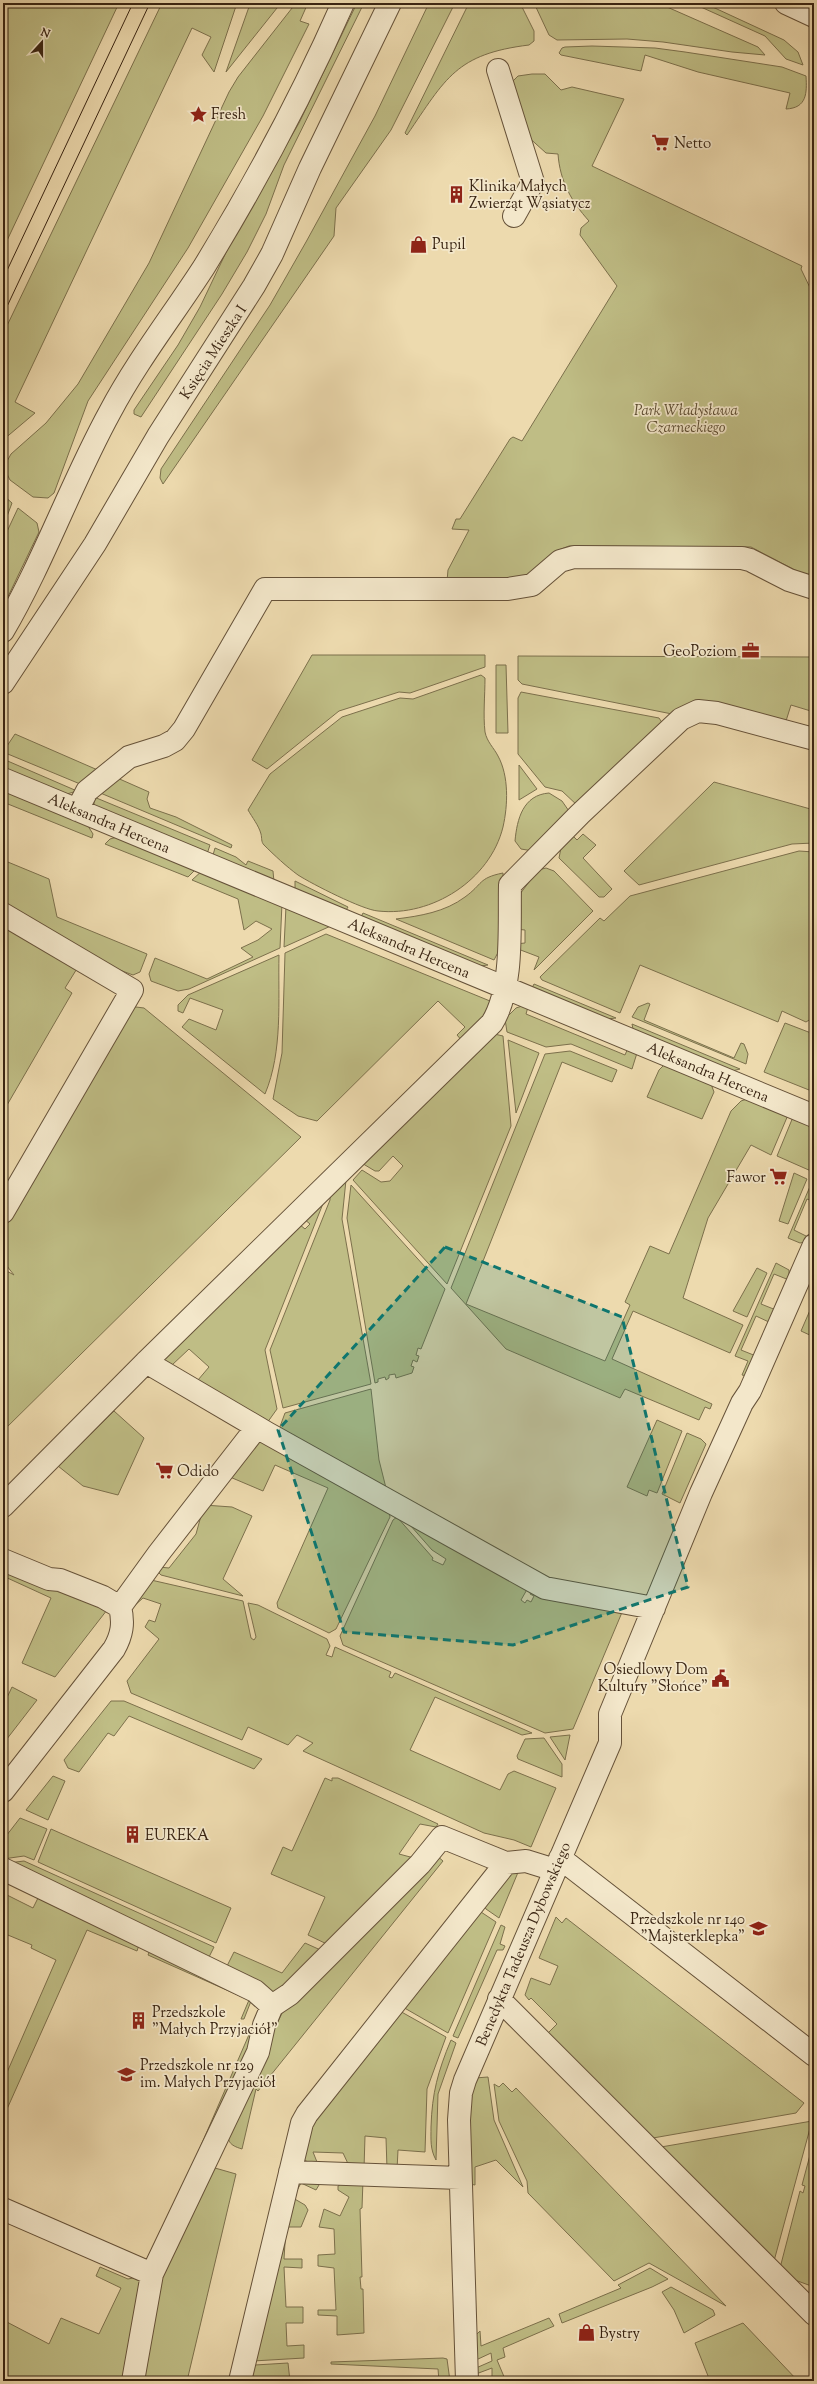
<svg xmlns="http://www.w3.org/2000/svg" width="817" height="2384" viewBox="0 0 817 2384" font-family="'Sorts Mill Goudy',serif">
<style>
.green{fill:#bfbd85;stroke:#7c704c}
.lines{fill:none;stroke-linecap:round;stroke-linejoin:round}
.minor-casing{stroke:#665239;stroke-width:24}
.minor{stroke:#f3e7ca;stroke-width:22}
.tram{stroke:#392412;stroke-width:1}
.marked{fill:#0f766e;fill-opacity:0.2;stroke:#0f766e;stroke-width:3;stroke-dasharray:8 5;stroke-linejoin:round}
.labels{text-anchor:middle;stroke-width:3.5;stroke-linejoin:round;paint-order:stroke}
.poi-label{font-size:15px;fill:#392412;stroke:#f3e7ca;text-anchor:start}
.street-label{font-size:15px;fill:#392412;stroke:#f3e7ca}
.park-label{font-size:15px;font-style:italic;fill:#5a4a2f;stroke:#f3e7ca}
</style>
<rect width="100%" height="100%" fill="#eddaae"/>
<filter id="stains"><feTurbulence type="fractalNoise" baseFrequency=".005" numOctaves="4"/><feColorMatrix values="0 0 0 0 .2 0 0 0 0 .09 0 0 0 0 .02 0 0 0 .5 -.17"/></filter>
<radialGradient id="worn" r=".72"><stop offset=".6" stop-color="#630" stop-opacity="0"/><stop offset="1" stop-color="#630" stop-opacity=".3"/></radialGradient>
<path class="green" d="M 3,3 L 119,3 L 3,249 Z
M 162,3 L 237,3 L 214,72 L 202,55 L 211,37 L 192,28 L 15,402 L 35,413 L 3,440 L 3,334 Z
M 251,3 L 281,3 L 226,72 L 250,4 Z
M 296,3 L 308,3 L 300,21 L 309,24 L 263,116 L 188,248 L 88,401 L 54,493 L 48,498 L 33,497 L 10,480 L 6,472 L 6,463 L 11,454 L 46,423 L 78,384 L 149,263 L 229,92 L 238,77 Z
M 357,3 L 364,3 L 284,165 L 266,214 L 247,252 L 222,294 L 141,417 L 134,414 L 134,410 L 178,345 L 200,307 L 231,242 L 299,123 Z
M 429,3 L 455,3 L 391,130 L 336,208 L 334,236 L 163,484 L 160,478 L 161,469 L 270,305 L 306,242 L 375,116 Z
M 469,3 L 520,3 L 534,31 L 534,41 L 529,45 C 456,54 446,78 407,135 L 405,133 Z
M 534,3 L 658,3 L 758,47 L 765,55 L 732,52 L 663,42 L 627,39 L 557,40 L 549,35 Z
M 692,3 L 704,3 L 784,40 L 798,52 L 803,65 L 786,59 L 765,36 Z
M 592,46 L 655,48 L 685,52 L 782,67 L 806,76 C 807,93 807,108 786,109 L 790,93 L 698,72 L 645,55 L 641,71 L 561,55 L 559,53 L 562,48 L 565,47 Z
M 532,74 L 545,74 L 561,90 L 572,87 L 624,99 L 592,166 L 802,266 L 801,269 L 814,296 L 814,580 L 751,547 L 569,546 L 556,551 L 528,577 L 447,581 L 448,570 L 469,530 L 452,529 L 456,519 L 460,519 L 510,439 L 513,437 L 522,441 L 617,286 L 580,235 L 581,228 L 589,221 C 571,201 560,181 558,154 L 546,153 L 525,134 L 512,82 L 518,76 Z
M 3,495 L 12,503 L 3,527 Z
M 18,508 L 37,523 L 39,532 L 3,607 L 3,540 Z
M 312,655 L 485,655 L 485,667 L 410,693 L 399,692 L 339,711 L 267,769 L 252,760 Z
M 518,656 L 814,657 L 814,712 L 791,705 L 786,721 L 672,714 L 522,684 L 518,680 Z
M 496,665 L 506,665 L 508,733 L 496,733 Z
M 481,675 L 485,678 C 485,695 483,715 485,732 C 487,742 494,748 498,756 C 509,776 508,805 503,827 C 490,880 432,917 378,911 C 363,910 312,884 298,875 C 287,867 274,855 264,845 C 261,842 262,838 261,834 C 259,826 252,817 248,810 L 270,774 L 342,717 L 400,698 L 413,699 Z
M 521,692 L 659,718 L 663,724 L 578,806 L 562,791 L 545,787 L 518,754 L 518,698 Z
M 15,734 L 100,771 L 85,786 L 3,752 Z
M 3,759 L 77,791 L 67,794 L 3,769 Z
M 519,765 L 537,789 L 519,800 Z
M 115,777 L 149,792 L 147,799 L 150,808 L 176,817 L 232,845 L 231,848 L 98,792 Z
M 714,782 L 814,810 L 814,843 L 792,844 L 639,885 L 624,871 Z
M 3,788 L 88,826 L 93,834 L 92,838 L 3,802 Z
M 549,793 L 562,801 L 571,814 L 533,851 L 521,849 L 515,841 C 517,819 523,795 549,793 Z
M 94,797 L 210,845 L 207,854 L 94,806 Z
M 583,834 L 596,845 L 583,858 L 612,889 L 604,897 L 599,897 L 559,858 L 561,848 L 573,836 L 577,840 Z
M 117,837 L 197,868 L 188,877 L 105,844 L 110,839 Z
M 215,848 L 236,857 L 246,865 L 248,861 L 273,871 L 274,882 L 213,855 Z
M 799,851 L 814,852 L 814,1017 L 806,1022 L 782,1011 L 778,1022 L 640,965 L 620,1013 L 542,980 L 540,977 L 600,918 L 604,921 L 630,896 Z
M 3,860 L 49,879 L 57,917 L 147,954 L 140,972 L 133,975 L 101,963 L 3,906 Z
M 546,868 L 554,871 L 593,911 L 534,970 L 539,957 L 518,949 L 515,944 L 525,943 L 525,930 L 515,929 L 517,898 L 538,870 Z
M 203,870 L 282,903 L 280,948 L 189,989 L 178,991 L 151,981 L 149,974 L 155,958 L 207,979 L 253,957 L 241,948 L 258,940 L 272,929 L 256,921 L 244,930 L 238,899 L 192,880 Z
M 503,873 L 503,943 L 494,960 L 396,919 C 420,916 445,912 465,897 C 483,884 478,878 503,873 Z
M 295,881 L 348,907 L 345,912 L 295,890 Z
M 286,906 L 333,925 L 284,947 Z
M 363,913 L 488,965 L 480,966 L 360,919 Z
M 3,923 L 78,967 L 65,988 L 72,993 L 3,1112 Z
M 326,934 L 490,1001 L 491,1009 L 463,1042 L 457,1035 L 465,1027 L 438,1001 L 317,1121 L 298,1116 L 273,1099 L 282,1053 L 285,953 Z
M 279,955 C 278,1000 283,1051 265,1094 L 182,1027 L 189,1019 L 216,1030 L 223,1010 L 190,998 L 183,1013 L 178,1011 L 178,1005 L 188,995 Z
M 534,984 L 616,1018 L 607,1019 L 532,988 Z
M 648,1003 L 650,1004 L 644,1020 L 734,1058 L 741,1043 L 744,1044 L 748,1054 L 746,1064 L 632,1017 L 638,1007 Z
M 522,1006 L 528,1007 L 526,1014 L 625,1055 L 628,1048 L 637,1053 L 632,1069 L 571,1044 L 546,1047 L 507,1032 L 505,1019 L 516,1008 Z
M 136,1007 L 144,1008 L 301,1137 L 3,1431 L 3,1269 L 14,1275 L 3,1261 L 3,1230 L 131,1008 Z
M 785,1023 L 811,1033 L 814,1030 L 814,1092 L 764,1072 Z
M 632,1024 L 740,1069 L 732,1071 L 633,1029 Z
M 490,1033 L 503,1036 L 511,1126 L 447,1284 L 353,1180 L 362,1170 L 381,1182 L 390,1181 L 403,1166 L 393,1156 L 379,1171 L 375,1171 L 360,1162 Z
M 508,1040 L 539,1053 L 516,1113 Z
M 570,1051 L 617,1070 L 612,1082 L 562,1062 L 466,1304 L 605,1361 L 630,1305 L 625,1302 L 650,1246 L 669,1254 L 731,1111 L 741,1101 L 747,1099 L 788,1115 L 771,1155 L 751,1145 L 708,1218 L 683,1298 L 743,1325 L 730,1353 L 633,1311 L 612,1359 L 712,1404 L 710,1409 L 705,1407 L 699,1420 L 625,1389 L 620,1398 L 506,1349 L 451,1288 L 545,1054 Z
M 665,1064 L 711,1084 L 714,1092 L 702,1119 L 647,1097 L 659,1070 Z
M 793,1117 L 814,1125 L 814,1164 L 811,1171 L 777,1156 Z
M 794,1173 L 807,1179 L 788,1224 L 779,1221 Z
M 814,1177 L 814,1202 L 807,1199 L 794,1230 L 808,1237 L 805,1242 L 800,1243 L 788,1238 Z
M 346,1180 L 342,1219 L 371,1384 L 283,1408 L 270,1350 L 330,1200 L 330,1192 Z
M 351,1185 L 445,1289 L 421,1349 L 418,1348 L 416,1355 L 419,1356 L 417,1362 L 413,1360 L 411,1366 L 414,1367 L 412,1373 L 396,1378 L 395,1374 L 389,1375 L 389,1378 L 386,1380 L 385,1377 L 378,1379 L 378,1382 L 375,1383 L 347,1218 Z
M 324,1201 L 265,1350 L 277,1409 L 267,1423 L 198,1380 L 209,1367 L 189,1349 L 172,1365 L 162,1359 L 299,1224 L 305,1229 L 310,1224 L 304,1219 Z
M 776,1263 L 789,1270 L 789,1280 L 774,1274 L 761,1304 L 776,1310 L 771,1323 L 756,1316 L 741,1350 L 756,1356 L 747,1376 L 742,1375 L 748,1361 L 735,1356 Z
M 757,1268 L 767,1273 L 747,1317 L 733,1311 Z
M 814,1301 L 814,1337 L 801,1331 Z
M 371,1389 L 379,1460 L 386,1488 L 278,1432 L 285,1413 Z
M 114,1411 L 144,1438 L 118,1495 L 83,1486 L 58,1466 Z
M 657,1420 L 682,1431 L 657,1493 L 649,1490 L 647,1496 L 627,1487 Z
M 687,1433 L 701,1439 L 706,1444 L 680,1503 L 662,1494 Z
M 262,1441 L 388,1507 L 390,1517 L 336,1629 L 329,1633 L 278,1608 L 277,1603 L 328,1488 L 275,1465 L 263,1491 L 230,1477 L 256,1444 Z
M 204,1505 L 232,1507 L 252,1516 L 223,1579 L 243,1596 L 161,1575 L 159,1573 L 159,1567 L 169,1568 L 196,1534 Z
M 397,1517 L 433,1558 L 432,1560 L 443,1565 L 446,1559 L 432,1550 L 403,1517 L 529,1586 L 521,1600 L 525,1603 L 527,1600 L 531,1602 L 534,1596 L 530,1594 L 533,1589 L 623,1610 L 573,1729 L 545,1733 L 343,1645 L 340,1636 L 393,1520 Z
M 3,1568 L 107,1610 L 55,1677 L 22,1663 L 51,1598 L 3,1576 Z
M 151,1580 L 243,1601 L 251,1638 L 254,1640 L 256,1637 L 248,1603 L 258,1605 L 327,1639 L 330,1646 L 326,1655 L 332,1657 L 335,1647 L 391,1672 L 389,1677 L 392,1678 L 395,1673 L 532,1733 L 522,1735 L 435,1697 L 410,1750 L 500,1790 L 508,1774 L 514,1771 L 556,1788 L 531,1847 L 514,1840 L 484,1833 L 303,1751 L 313,1743 L 297,1735 L 288,1745 L 248,1727 L 242,1740 L 131,1693 L 127,1681 L 159,1639 L 145,1627 L 149,1620 L 155,1622 L 161,1604 L 143,1598 L 133,1607 Z
M 12,1687 L 37,1700 L 3,1744 L 3,1706 Z
M 111,1701 L 124,1701 L 262,1759 L 254,1769 L 129,1716 L 114,1736 L 108,1733 L 79,1772 L 68,1768 L 64,1760 Z
M 570,1735 L 565,1760 L 550,1737 Z
M 544,1738 L 562,1764 L 562,1777 L 518,1759 L 517,1756 L 525,1739 Z
M 53,1776 L 65,1781 L 48,1820 L 26,1810 Z
M 325,1778 L 332,1781 L 332,1778 L 338,1778 L 438,1824 L 436,1827 L 420,1824 L 399,1854 L 414,1858 L 331,1946 L 308,1935 L 325,1897 L 271,1874 L 283,1847 L 292,1851 Z
M 20,1818 L 47,1829 L 34,1860 L 24,1856 L 3,1859 L 3,1840 Z
M 51,1829 L 231,1908 L 216,1943 L 38,1862 Z
M 436,1855 L 443,1861 L 258,2091 L 256,2089 L 242,2149 C 229,2145 228,2142 227,2129 L 283,2011 Z
M 24,1861 L 214,1947 L 207,1961 L 8,1863 Z
M 519,1870 L 499,1918 L 486,1909 L 482,1903 L 502,1877 Z
M 3,1893 L 33,1908 L 39,1896 L 139,1945 L 137,1951 L 87,1930 L 3,2118 L 3,2077 L 5,2077 L 56,1960 L 31,1948 L 32,1945 L 3,1933 Z
M 478,1910 L 496,1922 L 448,2033 L 401,2006 Z
M 556,1917 L 562,1923 L 566,1918 L 804,2103 L 796,2113 L 653,2138 L 545,2036 L 557,2024 L 531,1998 L 529,2000 L 525,1995 L 531,1978 L 550,1985 L 558,1966 L 539,1958 Z
M 501,1925 L 505,1927 L 500,1944 L 505,1946 L 503,1950 L 497,1950 L 458,2038 L 453,2036 Z
M 305,1943 L 325,1952 L 285,1991 L 270,1992 L 227,1966 L 234,1952 L 282,1973 Z
M 150,1950 L 253,1996 L 244,2019 L 241,2019 L 249,2000 L 148,1955 Z
M 398,2010 L 446,2037 L 427,2089 L 425,2152 L 398,2150 L 397,2170 L 387,2169 L 386,2138 L 365,2136 L 364,2169 L 350,2168 L 343,2153 L 313,2152 L 319,2167 L 304,2160 L 306,2131 Z
M 251,2030 L 253,2050 L 150,2263 Z
M 451,2040 L 456,2043 L 438,2094 L 436,2160 C 430,2149 431,2140 431,2127 C 432,2093 438,2071 451,2040 Z
M 488,2077 L 494,2120 L 523,2187 L 496,2160 L 475,2167 L 475,2185 L 470,2184 L 469,2103 L 475,2078 Z
M 503,2083 L 512,2092 L 516,2088 L 726,2306 L 649,2263 L 614,2281 L 528,2193 L 527,2181 L 499,2121 L 494,2084 L 499,2087 Z
M 812,2121 L 774,2261 L 661,2147 Z
M 814,2140 L 814,2287 L 795,2280 L 780,2268 L 800,2191 L 803,2193 L 805,2186 L 802,2185 Z
M 215,2168 L 236,2174 L 187,2381 L 138,2381 L 163,2269 Z
M 308,2178 L 317,2180 L 319,2185 L 316,2190 L 301,2183 L 293,2198 L 305,2205 L 308,2210 L 301,2227 L 286,2227 L 284,2259 L 302,2259 L 302,2268 L 284,2267 L 286,2307 L 303,2307 L 303,2323 L 286,2323 L 287,2346 L 304,2345 L 304,2358 L 253,2361 L 292,2192 L 299,2181 Z
M 348,2180 L 363,2180 L 362,2208 L 360,2209 L 362,2277 L 360,2277 L 361,2289 L 363,2289 L 364,2333 L 337,2335 L 337,2316 L 318,2315 L 318,2310 L 336,2310 L 334,2268 L 318,2266 L 318,2255 L 335,2254 L 334,2229 L 319,2227 L 324,2209 L 340,2216 L 349,2197 L 338,2190 L 338,2186 Z
M 100,2267 L 128,2279 L 137,2277 L 142,2282 L 127,2381 L 3,2381 L 3,2320 L 49,2344 L 61,2318 L 99,2334 L 121,2288 L 96,2276 Z
M 650,2268 L 668,2279 L 652,2287 L 562,2323 L 559,2314 L 621,2288 L 618,2285 Z
M 671,2287 L 713,2310 L 715,2315 L 684,2333 L 674,2310 L 662,2292 Z
M 549,2318 L 554,2326 L 503,2348 L 505,2357 L 497,2360 L 505,2379 L 492,2381 L 492,2368 L 476,2374 L 476,2368 L 492,2361 L 491,2353 L 476,2360 L 475,2336 L 480,2331 L 481,2346 Z
M 743,2323 L 798,2381 L 710,2381 L 695,2343 Z
M 443,2358 L 447,2359 L 450,2381 L 439,2381 L 438,2369 L 331,2364 L 331,2362 Z
M 288,2363 L 290,2381 L 247,2381 L 250,2369 L 255,2365 Z"/>
<g class="lines">
<defs>
<path id="minor" d="M 786,3 L 814,16
M 498,70 L 533,182 L 514,216
M 3,631 C 44,561 71,483 110,412 C 137,361 173,315 204,267 C 256,182 303,94 343,3
M 3,683 L 95,544 L 158,436 L 254,286 L 272,254 L 310,168 L 390,3
M 3,779 L 814,1116
M 77,810 L 87,791 L 129,757 L 164,746 L 175,740 L 184,729 L 265,589 L 508,589 L 532,585 L 560,561 L 574,557 L 742,558 L 750,560 L 789,580 L 814,588
M 3,914 L 132,990 L 3,1212
M 146,1362 L 267,1433 L 545,1588 L 654,1608
M 3,1506 L 146,1362 L 492,1023 C 514,987 509,927 510,885 L 580,814 L 681,719 L 698,711 L 717,713 L 814,739
M 3,1560 L 49,1579 L 60,1580 L 103,1597 L 120,1607 C 124,1623 122,1635 114,1649 L 3,1791
M 120,1607 L 159,1553 L 257,1427
M 560,1858 L 814,2055
M 3,1869 L 255,1991 L 272,2006
M 499,1999 L 814,2314
M 290,2172 L 460,2178
M 3,2209 L 152,2274
M 133,2381 L 152,2274 L 258,2052 L 264,2025 L 272,2006 L 290,1994 L 420,1864 L 442,1837 L 506,1863 L 526,1861 L 555,1870
M 240,2381 L 302,2123 L 307,2114 L 506,1863
M 467,2381 L 459,2120 L 461,2093 L 465,2080 L 610,1743 L 610,1714 L 701,1493 L 742,1403 L 750,1391 L 814,1245"/>
</defs>
<use href="#minor" class="minor-casing"/>
<use href="#minor" class="minor"/>
<path class="tram" d="M 3,279 L 133,3
M 3,315 L 150,3"/>
</g>
<path class="marked" d="M 445,1247 L 622,1317 L 688,1587 L 513,1645 L 344,1632 L 278,1430 Z"/>
<defs>
<symbol id="sight-bare" viewBox="-9 -9 18 18"><path d="M0-6L1.8-2.2L6-1.7L2.9 1.2L3.7 5.4L0 3.3L-3.7 5.4L-2.9 1.2L-6-1.7L-1.8-2.2Z" fill="#8f2418" stroke="#f3e7ca" stroke-width="2.5" paint-order="stroke"/></symbol>
<symbol id="supermarket-bare" viewBox="-9 -9 18 18"><path d="M-6-5.5h2.5l.6 2H6L4.5 2H-2.5L-4.4-4H-6ZM-1.5 3.2a1.3 1.3 0 1 0 .1 0ZM3 3.2a1.3 1.3 0 1 0 .1 0Z" fill="#8f2418" stroke="#f3e7ca" stroke-width="2.5" paint-order="stroke"/></symbol>
<symbol id="building-bare" viewBox="-9 -9 18 18"><path d="M-4-6H4V6H1V3H-1V6H-4ZM-2.5-4.3h1.7v1.8h-1.7ZM.8-4.3h1.7v1.8H.8ZM-2.5-1h1.7V.8h-1.7ZM.8-1h1.7V.8H.8Z" fill="#8f2418" stroke="#f3e7ca" stroke-width="2.5" paint-order="stroke"/></symbol>
<symbol id="shop-bare" viewBox="-9 -9 18 18"><path d="M-5-2.5h2.3a2.7 3.5 0 0 1 5.4 0H5L5.5 6h-11ZM-1.5-2.5h3a1.5 2.3 0 0 0-3 0Z" fill="#8f2418" stroke="#f3e7ca" stroke-width="2.5" paint-order="stroke"/></symbol>
<symbol id="office-bare" viewBox="-9 -9 18 18"><path d="M-6-3h4V-5.5h4V-3h4V5H-6ZM-1-4.5V-3h2v-1.5ZM-6 0V1H6V0Z" fill="#8f2418" stroke="#f3e7ca" stroke-width="2.5" paint-order="stroke"/></symbol>
<symbol id="civic-bare" viewBox="-9 -9 18 18"><path d="M-.6-6.5H3V-4.5H.6V-3L4-1V1h2V6H-6V1h2V-1L-.6-3ZM-1.2 2.5V6h2.4V2.5Z" fill="#8f2418" stroke="#f3e7ca" stroke-width="2.5" paint-order="stroke"/></symbol>
<symbol id="school-bare" viewBox="-9 -9 18 18"><path d="M0-5L7-2L0 1L-7-2ZM-4 1L0 2.5L4 1V4Q0 6-4 4Z" fill="#8f2418" stroke="#f3e7ca" stroke-width="2.5" paint-order="stroke"/></symbol>
</defs>
<g fill-rule="evenodd">
<use href="#sight-bare" x="186" y="102" width="25" height="25"/>
<use href="#supermarket-bare" x="648" y="130" width="25" height="25"/>
<use href="#building-bare" x="444" y="182" width="25" height="25"/>
<use href="#shop-bare" x="406" y="232" width="25" height="25"/>
<use href="#office-bare" x="738" y="638" width="25" height="25"/>
<use href="#supermarket-bare" x="766" y="1164" width="25" height="25"/>
<use href="#supermarket-bare" x="152" y="1458" width="25" height="25"/>
<use href="#civic-bare" x="708" y="1666" width="25" height="25"/>
<use href="#building-bare" x="120" y="1822" width="25" height="25"/>
<use href="#school-bare" x="746" y="1916" width="25" height="25"/>
<use href="#building-bare" x="126" y="2008" width="25" height="25"/>
<use href="#school-bare" x="114" y="2062" width="25" height="25"/>
<use href="#shop-bare" x="574" y="2320" width="25" height="25"/>
</g>
<g class="labels">
<g class="poi-label">
<text x="211" y="119">Fresh</text>
<text x="674" y="148">Netto</text>
<text x="469" y="191">Klinika Małych<tspan x="469" dy="17">Zwierząt Wąsiatycz</tspan></text>
<text x="432" y="249">Pupil</text>
<text x="737" y="656" text-anchor="end">GeoPoziom</text>
<text x="766" y="1182" text-anchor="end">Fawor</text>
<text x="177" y="1476">Odido</text>
<text x="708" y="1674" text-anchor="end">Osiedlowy Dom<tspan x="708" dy="17">Kultury "Słońce"</tspan></text>
<text x="145" y="1840">EUREKA</text>
<text x="745" y="1924" text-anchor="end">Przedszkole nr 140<tspan x="745" dy="17">"Majsterklepka"</tspan></text>
<text x="152" y="2017">Przedszkole<tspan x="152" dy="17">"Małych Przyjaciół"</tspan></text>
<text x="140" y="2070">Przedszkole nr 129<tspan x="140" dy="17">im. Małych Przyjaciół</tspan></text>
<text x="599" y="2338">Bystry</text>
</g>
<g class="street-label">
<text transform="translate(213 352) rotate(-57)" y="5">Księcia Mieszka I</text>
<text transform="translate(109 823) rotate(23)" y="5">Aleksandra Hercena</text>
<text transform="translate(409 948) rotate(23)" y="5">Aleksandra Hercena</text>
<text transform="translate(708 1072) rotate(23)" y="5">Aleksandra Hercena</text>
<text transform="translate(523 1944) rotate(-67)" y="5">Benedykta Tadeusza Dybowskiego</text>
</g>
<g class="park-label">
<text x="686" y="415">Park Władysława<tspan x="686" dy="17">Czarneckiego</tspan></text>
</g>
</g>
<rect width="817" height="2384" fill="none" stroke="#eddaae" stroke-width="16"/>
<rect x="4" y="4" width="809" height="2376" fill="none" stroke="#392412" stroke-width="2"/>
<rect x="8" y="8" width="801" height="2368" fill="none" stroke="#392412"/>
<g transform="translate(42 42) rotate(21)" stroke="#f3e7ca" stroke-width="3" paint-order="stroke">
<path d="M0-3L7 15L0 10L-7 15Z" fill="#392412"/>
<text y="-6" font-size="11" font-weight="bold" text-anchor="middle" fill="#392412">N</text>
</g>
<rect width="100%" height="100%" filter="url(#stains)"/>
<rect width="100%" height="100%" fill="url(#worn)"/>
</svg>
